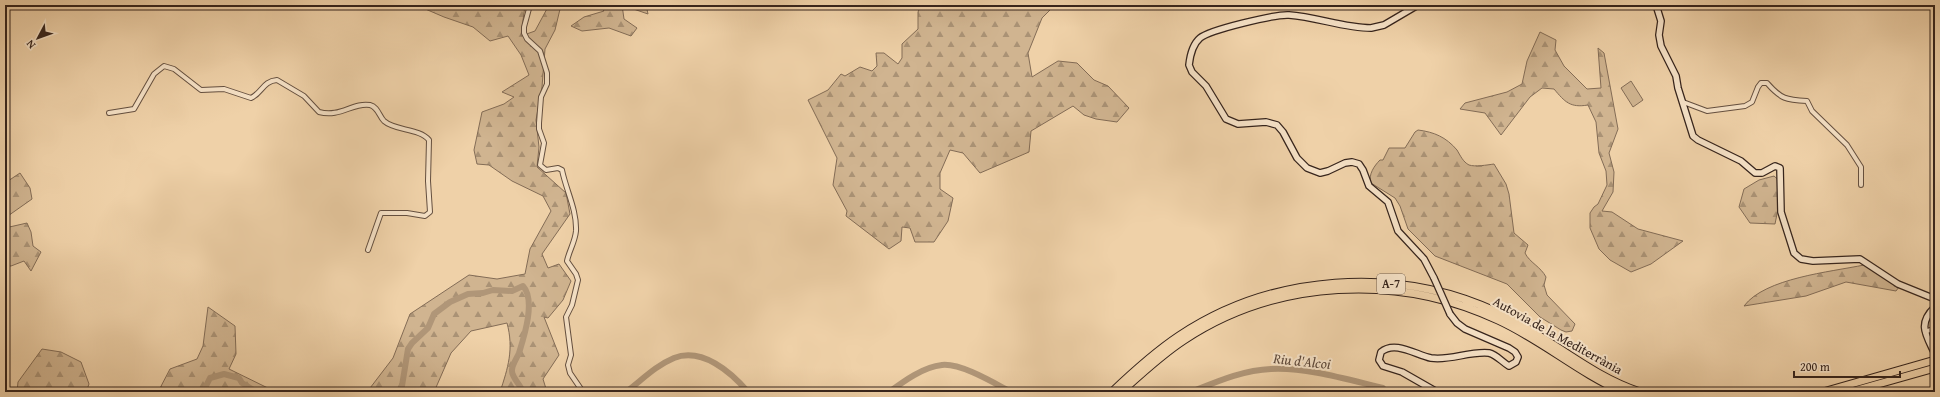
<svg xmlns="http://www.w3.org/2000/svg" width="1940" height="397" viewBox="0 0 1940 397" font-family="'Gentium Book Plus',serif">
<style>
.green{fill:#d0b490;stroke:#836c56}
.forest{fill:url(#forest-firs);stroke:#836c56}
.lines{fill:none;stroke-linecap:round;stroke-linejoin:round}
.river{stroke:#b09678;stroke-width:6}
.street-casing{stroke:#644f3f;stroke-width:6}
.secondary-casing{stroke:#36241c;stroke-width:8}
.highway-casing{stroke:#36241c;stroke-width:9}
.street{stroke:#f5e1c6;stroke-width:4}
.secondary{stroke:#f5e1c6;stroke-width:5.5}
.highway{stroke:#efd1a8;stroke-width:7}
.secondary-bridge-casing{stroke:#36241c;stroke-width:8;stroke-linecap:butt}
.secondary-bridge{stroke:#f5e1c6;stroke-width:5.5}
.labels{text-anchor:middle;stroke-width:4;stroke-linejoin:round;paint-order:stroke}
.shield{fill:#f5e1c6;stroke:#6f5d4f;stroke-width:1}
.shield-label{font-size:12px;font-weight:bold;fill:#36241c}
.street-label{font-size:13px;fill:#36241c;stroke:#f5e1c6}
.water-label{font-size:14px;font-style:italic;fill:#5b4638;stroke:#f5e1c6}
</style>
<defs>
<pattern id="forest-firs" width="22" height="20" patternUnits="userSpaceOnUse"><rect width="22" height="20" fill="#d0b490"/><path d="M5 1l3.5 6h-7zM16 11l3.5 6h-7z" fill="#aa9275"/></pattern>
</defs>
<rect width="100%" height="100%" fill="#efd1a8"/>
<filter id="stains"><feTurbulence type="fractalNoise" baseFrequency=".005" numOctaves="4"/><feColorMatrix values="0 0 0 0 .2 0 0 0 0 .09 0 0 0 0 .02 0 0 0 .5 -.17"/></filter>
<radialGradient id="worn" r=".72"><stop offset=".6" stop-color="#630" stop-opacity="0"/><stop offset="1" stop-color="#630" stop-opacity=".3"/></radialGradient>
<path class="green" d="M 1631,81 L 1643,100 L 1633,107 L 1621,88 Z"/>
<path class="forest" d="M 416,5 L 525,5 L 521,36 L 535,31 L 549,5 L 561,5 L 555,30 L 545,49 L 542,87 L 536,120 L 539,147 L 537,167 L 566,193 L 570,214 L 542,254 L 548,268 L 559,264 L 571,281 L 563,300 L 548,318 L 544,317 L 559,355 L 543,379 L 547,392 L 500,392 C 508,368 514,349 507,323 L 471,331 L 451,353 L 434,392 L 367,392 L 393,358 L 410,314 L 469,275 L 497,279 L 525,274 L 530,249 L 551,211 L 543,196 L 512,181 L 489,165 L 477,164 L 474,150 L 482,112 L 504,104 L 514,97 L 502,92 L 529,75 L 521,55 L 508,36 L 490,41 L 473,27 L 444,17 Z
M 600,5 L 646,5 L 648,14 L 622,5 L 624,19 L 637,28 L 631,36 L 609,28 L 582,31 L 571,26 L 584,17 L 604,11 Z
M 921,5 L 1055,5 L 1042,18 L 1028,53 L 1032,77 L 1058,61 L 1077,63 L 1094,80 L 1108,86 L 1129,108 L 1117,122 L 1096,119 L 1084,115 L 1073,106 L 1031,131 L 1029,152 L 980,173 L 963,153 L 950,150 L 940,173 L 940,189 L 953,198 L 948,221 L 934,242 L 915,242 L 910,228 L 902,227 L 901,241 L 889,249 L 846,216 L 847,211 L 833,185 L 837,158 L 808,100 L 828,90 L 841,74 L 845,76 L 860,67 L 872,71 L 877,66 L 876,53 L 884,53 L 898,64 L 902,58 L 902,44 L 918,29 L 918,12 Z
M 1540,32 L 1556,40 L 1555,50 L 1564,66 L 1587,89 L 1601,88 L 1598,48 L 1604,53 L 1618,129 L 1609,153 L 1614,172 L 1613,192 L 1602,211 L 1612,212 L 1638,229 L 1683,241 L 1651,264 L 1631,272 L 1610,260 L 1599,249 L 1590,228 L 1590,213 L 1594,207 L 1598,204 L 1607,185 L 1606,171 L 1599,153 L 1596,122 L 1588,105 C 1570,108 1565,102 1554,89 L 1542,88 L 1530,97 L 1501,135 L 1485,113 L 1460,109 L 1465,103 L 1507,92 L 1522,84 L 1527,61 Z
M 1418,130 C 1434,132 1446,137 1457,150 C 1460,155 1463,162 1469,165 C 1475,167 1487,165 1494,164 L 1506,184 L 1509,194 L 1514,233 L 1528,245 L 1525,253 C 1529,262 1541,267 1546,277 L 1544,285 L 1547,295 L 1575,324 L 1572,331 L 1566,332 L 1561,330 L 1540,317 L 1507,284 L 1435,256 L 1408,229 L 1400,206 L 1395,198 L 1371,183 C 1368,175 1374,166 1380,160 L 1383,160 L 1389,148 L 1405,148 L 1415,132 Z
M 20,173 L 30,188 L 32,199 L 5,218 L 5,183 Z
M 1774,176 L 1783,184 L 1775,224 L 1750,223 L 1739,207 L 1744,189 L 1759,180 Z
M 27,223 L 31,232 L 33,246 L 41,252 L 31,271 L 24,261 L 11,266 L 5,266 L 5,228 Z
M 1864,265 L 1899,287 L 1896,291 L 1846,282 L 1806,296 L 1744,306 C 1765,278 1830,272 1864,265 Z
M 208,307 L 235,326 L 236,354 L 229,369 L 276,392 L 158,392 L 170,369 L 197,359 L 203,346 Z
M 42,349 L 61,352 L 81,362 L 89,384 L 86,392 L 17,392 L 18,382 Z"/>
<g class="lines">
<path class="river" d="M 203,392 L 210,378 L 224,374 L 239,378 L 242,383 L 257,392
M 401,392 L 408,349 L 412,343 L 428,328 L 434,314 L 450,302 L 468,294 L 483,293 L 493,290 L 512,291 L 523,286 C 536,300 524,337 519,353 C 517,358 512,365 512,370 C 511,377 521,385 523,392
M 626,392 C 642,380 655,366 674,358 C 702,347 731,372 748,392
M 889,392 C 904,381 923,367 942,365 C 961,363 994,383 1011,392
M 1191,392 C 1216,382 1243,370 1271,369 C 1306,367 1349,380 1383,388 L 1386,392"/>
<defs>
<path id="street" d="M 530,5 L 524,27 L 524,33 L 527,39 L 540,51 L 547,73 L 547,84 L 541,97 L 539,123 L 539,129 L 544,143 L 540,165 L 546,170 L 558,168 L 562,170 C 566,190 577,210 576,231 C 575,242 569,251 567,261 L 576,274 L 578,280 L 572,305 L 566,317 L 571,355 L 568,365 L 570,373 L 583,392
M 1683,102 L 1707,111 L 1745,106 L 1752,102 L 1758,87 L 1761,83 L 1767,83 C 1781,99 1786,100 1807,101 L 1812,111 L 1847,145 L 1861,167 L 1861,185
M 109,113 L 134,109 L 154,74 L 164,66 L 174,69 L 201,90 L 224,89 L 251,98 C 262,93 263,81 277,80 L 304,96 L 319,112 C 340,118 353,102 370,105 C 378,107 379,116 384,121 C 395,131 419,128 429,140 L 428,181 L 430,212 L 425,216 L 407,213 L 381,213 L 368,250
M 1925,332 L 1935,328"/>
<path id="secondary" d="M 1418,5 L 1384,25 L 1371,28 C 1344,28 1317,17 1289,15 C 1276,14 1209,30 1200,38 C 1193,44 1190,56 1189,65 L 1192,72 L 1206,86 L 1226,119 L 1238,124 L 1266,122 L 1277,125 L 1283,132 L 1297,158 L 1307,168 L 1320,173 L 1328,171 L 1345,163 L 1352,162 L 1359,164 L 1363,170 L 1369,186 L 1388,202 L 1398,231 L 1424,259 L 1434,278
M 1656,5 L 1661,21 L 1659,35 L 1661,46 L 1676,76 L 1678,88 L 1693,136 L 1698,140 L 1741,161 L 1755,173 L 1762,173 L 1775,166 L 1780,168 L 1781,212 L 1794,253 L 1801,259 L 1813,261 L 1860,259 L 1898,284 L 1935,299
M 1935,354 C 1926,335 1917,324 1935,307
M 1437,392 L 1402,372 L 1383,366 L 1379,360 L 1381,352 C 1395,340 1416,355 1431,358 C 1450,361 1469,351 1489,353 C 1497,355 1502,362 1509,366 L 1516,362 L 1518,357 L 1515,352 L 1509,348 L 1465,329 L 1457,323 L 1450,314"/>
<path id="highway" d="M 1112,392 C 1133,372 1155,352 1179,336 C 1272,274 1396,265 1497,312 C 1547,335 1588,375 1640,392
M 1121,392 C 1141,374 1161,355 1184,340 C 1276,279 1398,273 1498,320 C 1542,340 1579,373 1623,392
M 1823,392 L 1935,360
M 1850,392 L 1935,368"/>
</defs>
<use href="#street" class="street-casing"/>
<use href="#secondary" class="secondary-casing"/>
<use href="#highway" class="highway-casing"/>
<use href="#street" class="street"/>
<use href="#secondary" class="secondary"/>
<use href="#highway" class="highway"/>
<defs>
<path id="secondary-bridge" d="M 1434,278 L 1450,314"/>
</defs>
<use href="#secondary-bridge" class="secondary-bridge-casing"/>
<use href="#secondary-bridge" class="secondary-bridge"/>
</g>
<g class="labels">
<rect class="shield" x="1377" y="274" width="28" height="20" rx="3"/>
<g class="shield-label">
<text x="1391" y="288">A-7</text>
</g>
<g class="street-label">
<text transform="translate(1558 335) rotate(29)" y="5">Autovia de la Mediterrània</text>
</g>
<g class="water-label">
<text transform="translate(1302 361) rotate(6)" y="5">Riu d'Alcoi</text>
</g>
</g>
<rect width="1940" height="397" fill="none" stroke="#efd1a8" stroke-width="20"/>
<rect x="6" y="6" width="1928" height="385" fill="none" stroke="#36241c" stroke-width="2"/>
<rect x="10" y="10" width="1920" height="377" fill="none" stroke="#36241c"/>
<g transform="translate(38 38) rotate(229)" stroke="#f5e1c6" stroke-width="3" paint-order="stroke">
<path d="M0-3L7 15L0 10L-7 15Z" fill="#36241c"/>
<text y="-6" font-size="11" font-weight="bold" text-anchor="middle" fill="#36241c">N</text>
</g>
<path d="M1794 371v6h106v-6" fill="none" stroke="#36241c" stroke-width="2"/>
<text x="1800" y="371" font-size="12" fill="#36241c" stroke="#f5e1c6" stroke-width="3" paint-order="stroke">200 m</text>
<rect width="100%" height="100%" filter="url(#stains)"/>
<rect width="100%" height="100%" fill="url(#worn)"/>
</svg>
